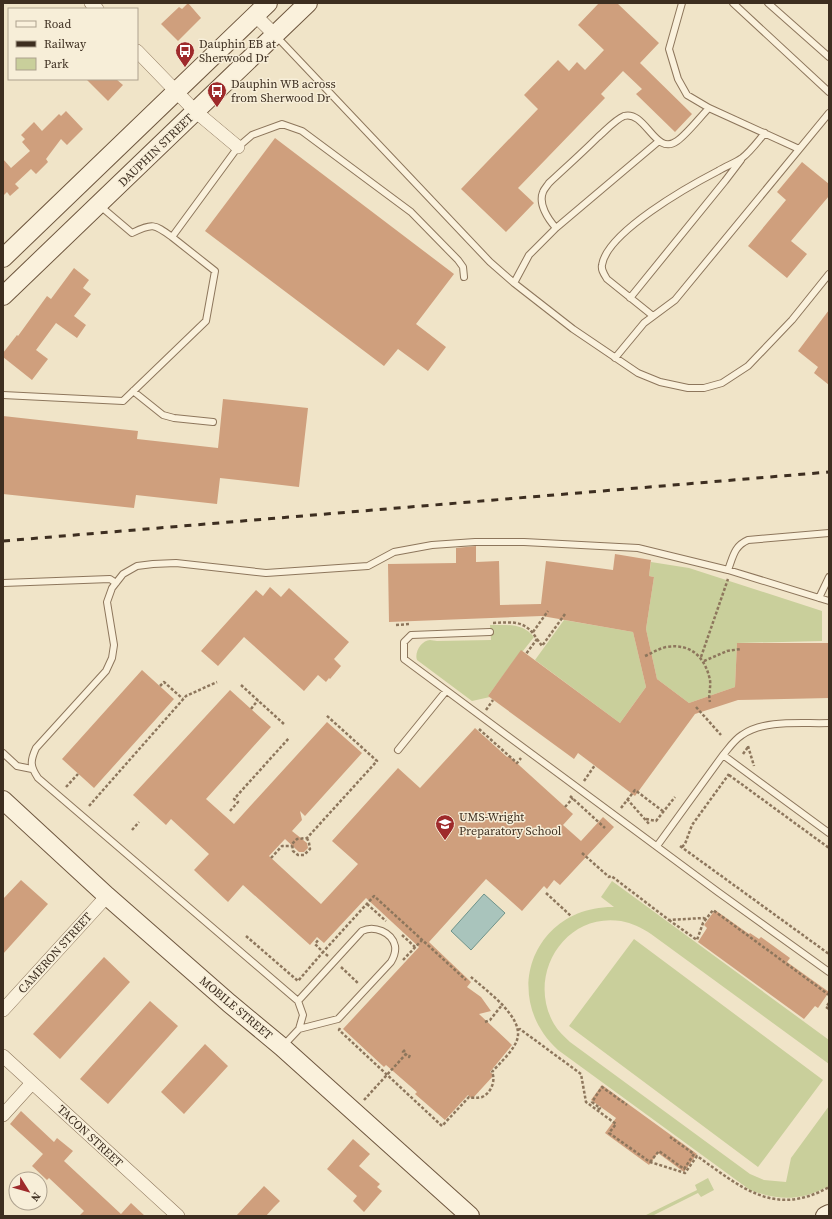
<svg xmlns="http://www.w3.org/2000/svg" width="832" height="1219" viewBox="0 0 832 1219" font-family="'Source Serif 4',serif">
<style>
.green{fill:#c9cf9b}
.water{fill:#a9c4bc;stroke:#6f938a}
.building{fill:#cf9f7d}
.lines{fill:none;stroke-linecap:round;stroke-linejoin:round}
.lane-casing{stroke:#8d765c;stroke-width:8}
.street-casing{stroke:#8d765c;stroke-width:14}
.secondary-casing{stroke:#6f573f;stroke-width:20}
.path{stroke:#8d765c;stroke-width:2.5;stroke-dasharray:3 2;stroke-linecap:butt}
.lane{stroke:#faf1dc;stroke-width:6}
.street{stroke:#faf1dc;stroke-width:13}
.secondary{stroke:#faf1dc;stroke-width:18}
.rail{stroke:#3d2e20;stroke-width:3;stroke-dasharray:7 7;stroke-linecap:butt}
.labels{text-anchor:middle;stroke-width:3;stroke-linejoin:round;paint-order:stroke}
.poi-label{font-size:12px;fill:#3d2e20;stroke:#f7eed8;text-anchor:start}
.street-label{font-size:12px;fill:#3d2e20;stroke:#f7eed8}
</style>
<rect width="100%" height="100%" fill="#f0e4c8"/>
<path class="green" d="M 651,562 L 689,568 L 822,611 L 822,641 L 737,643 L 735,687 L 689,703 L 657,679 L 646,629 L 654,577 L 649,576 Z
M 564,620 L 633,632 L 646,687 L 620,723 L 535,660 Z
M 490,625 C 507,625 523,623 534,637 L 523,651 L 521,651 L 488,696 L 490,697 L 472,701 L 417,660 C 414,652 422,640 430,640 C 432,640 435,641 437,641 L 491,640 Z
M 612,881 L 829,1040 L 829,1064 L 651,934 C 642,928 632,923 621,921 C 564,912 526,976 554,1024 C 558,1031 564,1036 570,1042 L 750,1174 L 764,1180 L 786,1182 L 791,1158 L 829,1106 L 829,1186 C 801,1201 779,1201 750,1190 L 558,1050 C 499,996 534,906 614,907 L 601,897 Z
M 634,939 L 823,1080 L 758,1167 L 569,1026 Z
M 708,1178 L 714,1190 L 701,1197 L 698,1193 L 652,1216 L 644,1216 L 697,1190 L 695,1185 Z"/>
<path class="water" d="M 484,894 L 505,913 L 471,950 L 451,931 Z"/>
<path class="building" d="M 188,3 L 201,18 L 178,41 L 161,24 L 179,7 L 182,9 Z
M 599,3 L 617,3 L 659,43 L 640,63 L 692,114 L 675,132 L 636,94 L 642,89 L 623,71 L 601,94 L 605,98 L 518,188 L 534,203 L 506,232 L 461,189 L 538,109 L 524,95 L 558,60 L 569,71 L 577,62 L 585,70 L 604,50 L 578,25 Z
M 86,79 L 116,79 L 123,85 L 108,101 Z
M 66,111 L 83,129 L 67,145 L 61,139 L 46,159 L 48,162 L 36,174 L 31,169 L 15,184 L 19,188 L 10,196 L 7,192 L 3,196 L 3,159 L 11,168 L 30,151 L 22,142 L 25,139 L 21,135 L 34,122 L 42,131 L 59,114 L 61,116 Z
M 275,138 L 454,274 L 416,324 L 446,347 L 428,371 L 398,349 L 384,366 L 205,231 Z
M 802,162 L 829,184 L 829,196 L 791,241 L 807,254 L 787,278 L 748,246 L 786,200 L 777,192 Z
M 74,268 L 89,280 L 83,288 L 91,294 L 74,316 L 86,325 L 77,338 L 56,323 L 36,350 L 48,359 L 32,380 L 3,357 L 3,353 L 17,335 L 18,336 L 47,296 L 51,299 Z
M 829,310 L 829,385 L 814,373 L 818,367 L 798,351 Z
M 223,399 L 308,408 L 299,487 L 220,478 L 217,504 L 136,495 L 134,508 L 3,494 L 3,416 L 138,431 L 137,439 L 218,448 Z
M 476,546 L 476,562 L 499,561 L 500,605 L 541,604 L 546,561 L 613,570 L 615,554 L 651,560 L 649,576 L 654,577 L 646,629 L 657,679 L 689,703 L 735,687 L 737,643 L 829,643 L 829,698 L 738,700 L 695,714 L 635,796 L 578,753 L 574,759 L 488,696 L 521,650 L 620,723 L 646,687 L 633,632 L 542,616 L 389,622 L 388,564 L 456,563 L 456,548 Z
M 270,587 L 281,597 L 289,588 L 349,642 L 334,659 L 341,666 L 330,679 L 329,678 L 326,682 L 318,675 L 304,691 L 244,637 L 218,666 L 201,651 L 256,590 L 263,596 Z
M 142,670 L 174,699 L 94,788 L 62,759 Z
M 230,690 L 271,727 L 206,799 L 234,824 L 327,722 L 362,753 L 305,816 L 300,811 L 302,820 L 292,831 L 307,843 L 308,848 L 304,852 L 299,852 L 285,839 L 269,856 L 321,904 L 358,864 L 332,841 L 398,768 L 420,788 L 475,728 L 507,757 L 509,756 L 573,814 L 563,825 L 581,841 L 603,817 L 614,827 L 560,885 L 554,880 L 547,889 L 544,886 L 522,911 L 486,879 L 429,942 L 471,982 L 467,987 L 481,997 L 491,1011 L 479,1014 L 512,1045 L 490,1072 L 494,1075 L 472,1099 L 468,1095 L 445,1120 L 415,1094 L 417,1092 L 386,1065 L 384,1067 L 343,1029 L 419,947 L 366,898 L 324,943 L 317,937 L 310,945 L 243,885 L 228,902 L 194,870 L 209,854 L 171,819 L 166,825 L 133,795 Z
M 21,880 L 48,904 L 3,954 L 3,899 Z
M 715,910 L 749,934 L 750,933 L 759,939 L 761,937 L 790,958 L 787,962 L 829,992 L 818,1008 L 815,1006 L 804,1019 L 698,942 L 707,928 L 704,925 Z
M 104,957 L 130,982 L 60,1059 L 33,1034 Z
M 150,1001 L 178,1026 L 108,1104 L 80,1079 Z
M 205,1044 L 228,1066 L 184,1114 L 161,1092 Z
M 602,1085 L 697,1154 L 684,1172 L 658,1153 L 649,1165 L 605,1133 L 616,1118 L 591,1100 Z
M 21,1111 L 54,1142 L 57,1138 L 73,1151 L 64,1161 L 121,1214 L 131,1203 L 145,1216 L 79,1216 L 84,1211 L 49,1178 L 47,1180 L 32,1166 L 43,1154 L 10,1124 Z
M 353,1139 L 370,1154 L 359,1166 L 380,1184 L 377,1187 L 382,1191 L 364,1212 L 353,1201 L 357,1196 L 327,1169 Z
M 264,1186 L 280,1201 L 274,1207 L 266,1216 L 236,1216 Z"/>
<g class="lines">
<defs>
<path id="lane" d="M 682,3 L 669,49 L 678,79 L 687,95 L 709,108 L 799,149
M 733,3 L 829,92
M 768,3 L 829,57
M 276,36 L 490,262 L 514,283 L 573,329 L 638,373 L 660,382 L 688,388 L 704,388 L 722,383 L 748,366 L 792,320 L 829,274
M 99,205 L 132,233 C 153,223 154,224 172,237
M 556,228 C 548,219 538,204 543,192 C 544,189 547,186 549,183 C 565,168 582,153 598,137 C 605,131 616,119 624,116 C 646,110 655,157 677,141 C 687,134 700,117 709,108
M 514,283 L 529,255 L 556,228 L 659,141
M 630,298 L 725,181 L 741,160
M 653,316 L 607,279 C 604,274 601,270 602,265 C 607,232 689,186 718,171 C 726,166 735,163 742,158 C 751,151 758,141 765,133
M 615,358 L 644,323 L 675,300 L 829,113
M 133,391 L 163,415 L 174,418 L 213,422
M 3,395 L 123,401 L 206,321 L 215,271 L 172,237 L 238,147 L 252,135 L 282,124 L 302,131 L 411,212 L 458,260 L 463,267 L 464,277
M 728,570 C 733,557 734,546 748,540 L 829,533
M 3,583 L 110,579 L 116,583
M 819,598 L 829,577
M 490,632 L 411,635 L 404,642 L 404,659 L 718,892 L 829,972
M 398,750 L 446,691
M 3,753 L 17,766 L 32,769
M 723,755 L 829,833
M 657,846 L 723,755 C 729,748 734,740 742,735 C 765,719 802,724 829,723
M 298,1001 L 362,931 C 374,925 392,932 395,946 C 396,952 394,957 391,962 L 338,1019 L 299,1029
M 283,1046 L 299,1029 L 303,1015 L 298,1001 L 38,778 C 30,766 30,761 36,748 L 106,671 L 112,658 L 114,645 L 107,602 L 112,588 L 123,574 L 137,566 L 153,564 L 176,563 L 266,573 L 368,566 L 394,552 L 432,545 L 475,542 L 524,542 L 638,548 L 728,570 L 829,601"/>
<path id="street" d="M 91,3 L 97,9
M 255,15 L 275,35
M 137,51 L 195,111 L 238,147
M 3,1010 L 107,896
M 3,1056 L 178,1216
M 3,1115 L 32,1083"/>
<path id="secondary" d="M 3,258 L 268,3
M 3,296 L 308,3
M 3,800 L 107,896 L 229,1003 L 282,1047 L 470,1216
M 825,1216 L 829,1214"/>
</defs>
<use href="#lane" class="lane-casing"/>
<use href="#street" class="street-casing"/>
<use href="#secondary" class="secondary-casing"/>
<path class="path" d="M 493,623 C 514,622 525,620 537,639 L 526,654
M 396,625 L 410,624
M 533,632 L 548,611
M 537,639 L 542,646 L 565,614
M 645,656 C 652,653 658,649 666,647 C 691,643 705,657 710,680 C 711,688 708,695 710,702
M 701,657 L 728,579
M 704,661 L 727,651 L 741,649
M 241,685 L 285,725
M 160,686 L 164,682 L 183,699
M 696,707 L 721,735
M 251,709 L 258,700
M 486,710 L 493,700
M 479,729 L 517,763 L 521,758
M 748,746 L 754,766
M 743,754 L 748,747
M 729,775 L 829,848
M 584,781 L 595,765
M 66,787 L 78,774
M 570,796 L 605,828
M 627,799 L 650,825
M 89,806 L 186,696 L 217,682
M 565,807 L 573,798
M 621,808 L 635,790 L 664,812
M 230,811 L 238,802 L 234,799 L 289,738
M 646,819 L 656,821 L 675,797
M 132,830 L 139,822
M 307,838 L 309,843 L 310,849 L 304,855 L 298,855 L 293,851 L 292,844 L 297,839 L 307,838 L 377,761 L 326,715
M 680,846 L 829,954
M 682,847 L 685,844 L 692,825 L 729,774
M 582,853 L 609,877 L 611,876 L 614,878 L 669,920 L 703,918 L 706,919
M 271,858 L 282,846 L 292,846
M 546,893 L 571,916
M 367,904 L 386,921
M 669,920 L 697,940 L 703,923 L 713,910 L 829,995
M 402,935 L 415,947
M 246,936 L 298,981 L 323,952 L 315,944 L 319,939
M 328,956 L 323,952 L 374,896 L 466,980
M 403,960 L 422,940
M 341,967 L 359,984
M 829,1003 L 826,1007 L 829,1009
M 485,1022 L 490,1020 L 502,1005
M 340,1028 L 339,1030 L 442,1126 L 469,1097 C 473,1098 477,1098 482,1097 C 491,1093 496,1081 492,1072 C 499,1064 514,1050 517,1040 C 525,1017 485,990 470,976
M 518,1030 L 520,1029 L 524,1032 L 581,1074 L 586,1102 L 616,1124 L 609,1133 L 650,1162 L 685,1173 L 697,1156 C 741,1187 774,1218 829,1187
M 405,1050 L 403,1052 L 409,1057 L 410,1055
M 364,1100 L 406,1054
M 598,1110 L 600,1108 L 592,1102 L 602,1087 L 627,1105
M 650,1162 L 659,1151 L 684,1169 L 694,1154 L 670,1137"/>
<use href="#lane" class="lane"/>
<use href="#street" class="street"/>
<use href="#secondary" class="secondary"/>
<path class="rail" d="M 3,541 L 829,472"/>
</g>
<defs>
<symbol id="bus-pin" viewBox="-11 -11 22 30"><path d="M0 17L-7.5 6A9.5 9.5 0 1 1 7.5 6Z" fill="#9e2a2b" stroke="#f7eed8"/><path d="M-5-6H5V4H4V6H2V4H-2V6H-4V4H-5ZM-3.5-4V0h7V-4ZM-3.5 1.2v1.5H-2V1.2ZM2 1.2v1.5H3.5V1.2Z" fill="#fff"/></symbol>
<symbol id="school-pin" viewBox="-11 -11 22 30"><path d="M0 17L-7.5 6A9.5 9.5 0 1 1 7.5 6Z" fill="#9e2a2b" stroke="#f7eed8"/><path d="M0-5L7-2L0 1L-7-2ZM-4 1L0 2.5L4 1V4Q0 6-4 4Z" fill="#fff"/></symbol>
</defs>
<g fill-rule="evenodd">
<use href="#bus-pin" x="174" y="40" width="22" height="30"/>
<use href="#bus-pin" x="206" y="80" width="22" height="30"/>
<use href="#school-pin" x="434" y="813" width="22" height="30"/>
</g>
<g class="labels">
<g class="poi-label">
<text x="199" y="48">Dauphin EB at<tspan x="199" dy="14">Sherwood Dr</tspan></text>
<text x="231" y="88">Dauphin WB across<tspan x="231" dy="14">from Sherwood Dr</tspan></text>
<text x="459" y="821">UMS-Wright<tspan x="459" dy="14">Preparatory School</tspan></text>
</g>
<g class="street-label">
<text transform="translate(156 150) rotate(-44)" y="4">DAUPHIN STREET</text>
<text transform="translate(55 953) rotate(-48)" y="4">CAMERON STREET</text>
<text transform="translate(236 1008) rotate(40)" y="4">MOBILE STREET</text>
<text transform="translate(90 1136) rotate(43)" y="4">TACON STREET</text>
</g>
</g>
<rect width="832" height="1219" fill="none" stroke="#3d2e20" stroke-width="8"/>
<rect x="8" y="8" width="130" height="72" fill="#f7eed8" stroke="#ada18e"/>
<rect x="16" y="21" width="20" height="6" fill="#faf1dc" stroke="#ada18e"/>
<text x="44" y="28" font-size="12" fill="#3d2e20">Road</text>
<rect x="16" y="41" width="20" height="6" fill="#3d2e20" stroke="#ada18e"/>
<text x="44" y="48" font-size="12" fill="#3d2e20">Railway</text>
<rect x="16" y="58" width="20" height="12" fill="#c9cf9b" stroke="#ada18e"/>
<text x="44" y="68" font-size="12" fill="#3d2e20">Park</text>
<g transform="translate(28 1191) rotate(127)"><circle r="19" fill="#f7eed8" stroke="#ada18e"/>
<path d="M0-3L7 15L0 10L-7 15Z" fill="#9e2a2b"/>
<text y="-6" font-size="11" font-weight="bold" text-anchor="middle" fill="#3d2e20">N</text>
</g>
</svg>
